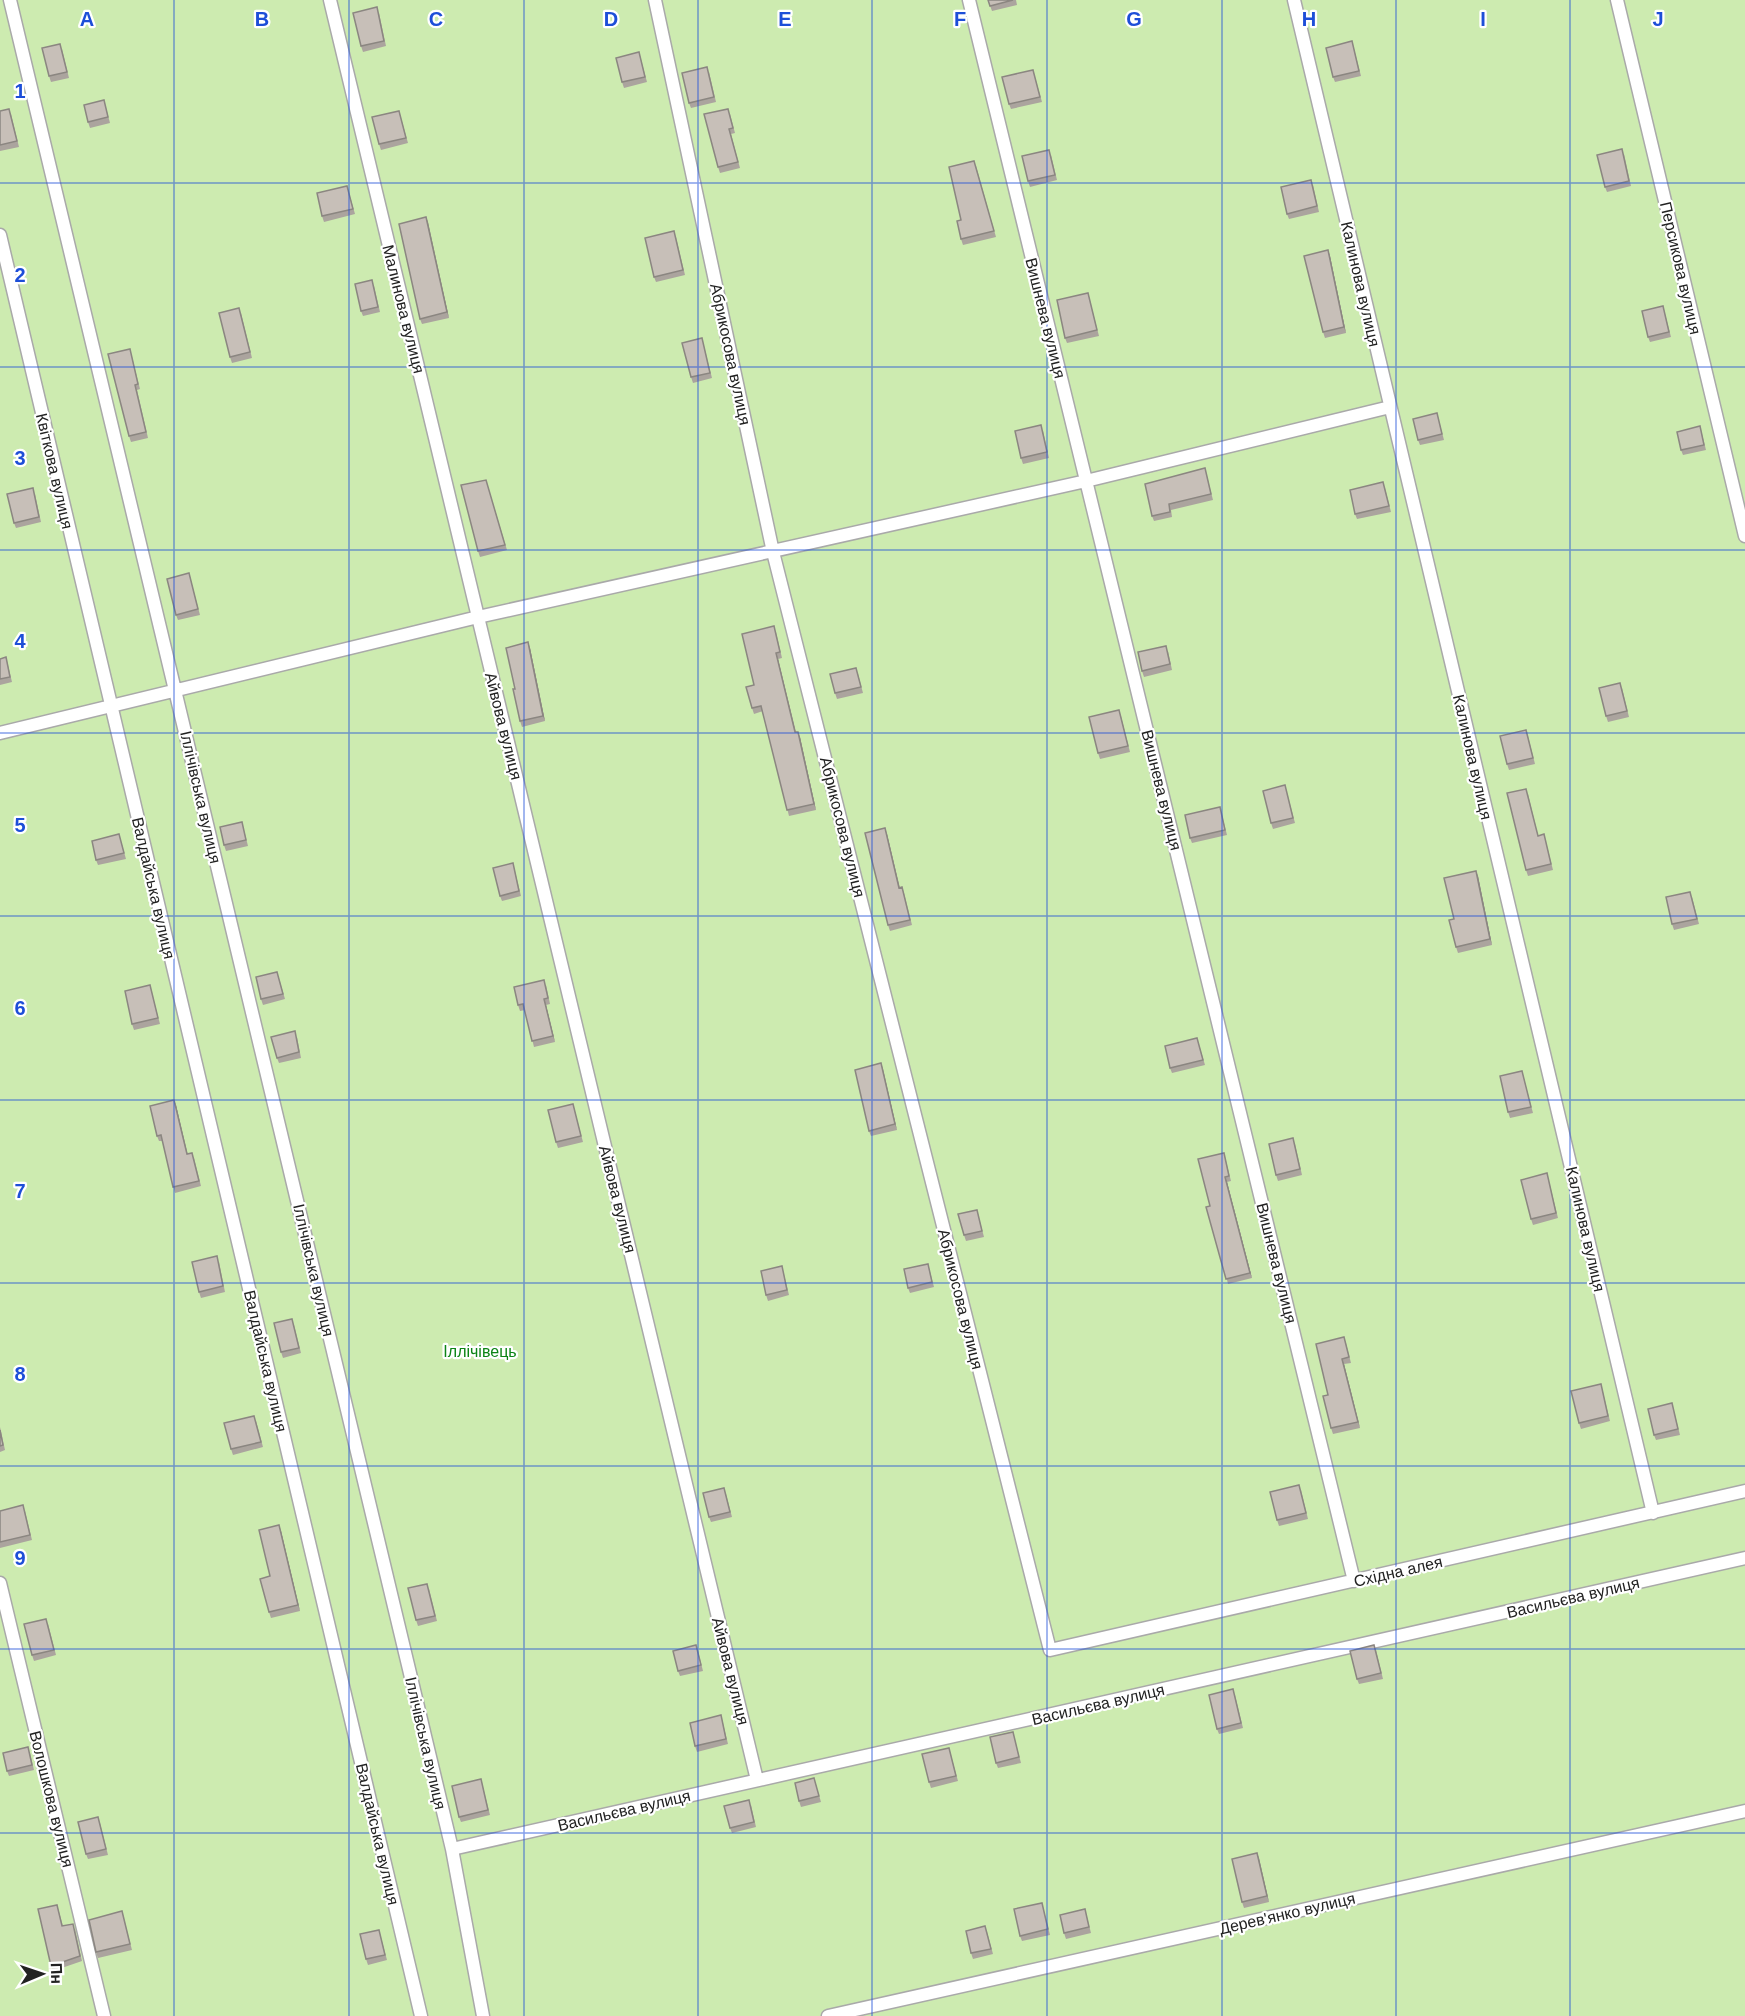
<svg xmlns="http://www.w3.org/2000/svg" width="1745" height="2016" viewBox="0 0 1745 2016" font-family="Arial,sans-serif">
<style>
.grass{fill:#cdebb0}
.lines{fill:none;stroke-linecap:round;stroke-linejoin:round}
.service-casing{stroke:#a9a9a9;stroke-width:15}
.service{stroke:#fff;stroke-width:12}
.wall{fill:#aba49e}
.shaded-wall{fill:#8b8681}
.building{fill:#c7bfb8;stroke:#8b8681;stroke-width:1.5}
.grid{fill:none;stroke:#1d4ed8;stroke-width:1.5;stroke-opacity:0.55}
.labels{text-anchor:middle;stroke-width:4.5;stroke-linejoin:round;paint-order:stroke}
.street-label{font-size:16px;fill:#222;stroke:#fff}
.park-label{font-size:16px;fill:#0c8416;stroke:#fff}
.grid-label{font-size:20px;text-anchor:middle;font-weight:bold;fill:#1d4ed8;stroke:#fff;stroke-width:4.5;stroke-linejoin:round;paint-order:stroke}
</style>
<rect width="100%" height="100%" fill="#f2efe9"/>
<path class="grass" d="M 0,0 L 1745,0 L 1745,2016 L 0,2016 Z"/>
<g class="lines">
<defs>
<path id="service" d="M 10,0 L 452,1849 L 483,2016
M 330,0 L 757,1780
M 655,0 L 773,552 L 1050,1650 L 1745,1491
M 969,0 L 1354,1581
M 1294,0 L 1653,1513
M 1617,0 L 1745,536
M 0,235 L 421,2016
M 0,733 L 478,617 L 1086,481 L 1390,407
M 0,1583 L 104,2016
M 452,1849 L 1745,1558
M 828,2016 L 1745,1811"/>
</defs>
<use href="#service" class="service-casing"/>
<use href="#service" class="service"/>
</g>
<path class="wall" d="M 988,0 L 1016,0 L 1017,5 L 992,11 Z
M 379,13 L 386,46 L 363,52 L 361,46 Z
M 1352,41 L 1361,76 L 1335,82 L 1333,77 Z
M 62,49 L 69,78 L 51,82 L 49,76 Z
M 639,52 L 647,82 L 624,88 L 622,82 Z
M 1033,70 L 1042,102 L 1011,109 L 1009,104 Z
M 709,72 L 716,102 L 691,108 L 689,103 Z
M 104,100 L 110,123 L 90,128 L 88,122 Z
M 0,111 L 11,114 L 19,147 L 0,151 Z
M 399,111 L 408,143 L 381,150 L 379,144 Z
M 730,114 L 735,133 L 731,134 L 740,168 L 720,173 L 718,167 Z
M 1624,154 L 1631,186 L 1607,192 L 1605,187 Z
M 1051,155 L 1057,180 L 1030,187 L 1028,181 Z
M 976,166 L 996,237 L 963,245 L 961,239 L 961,220 Z
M 1313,185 L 1319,212 L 1289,219 L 1287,214 Z
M 347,186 L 355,214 L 324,222 L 322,216 Z
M 426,217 L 449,318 L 422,324 L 420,319 Z
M 676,237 L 685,275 L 656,282 L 654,277 Z
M 1328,250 L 1330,256 L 1346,333 L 1325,338 L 1323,332 Z
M 374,286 L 380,312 L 363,316 L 361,311 Z
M 1088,293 L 1099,336 L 1067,343 L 1065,338 Z
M 1663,306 L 1671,337 L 1650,342 L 1648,337 Z
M 241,313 L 252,358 L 232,363 L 230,357 Z
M 702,338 L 712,378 L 693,383 L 691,377 Z
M 130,349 L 140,389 L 137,390 L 148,438 L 131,442 L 129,436 Z
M 1437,413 L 1444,440 L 1420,445 L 1418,440 Z
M 1700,426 L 1706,450 L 1683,455 L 1681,450 Z
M 1043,431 L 1049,458 L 1023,464 L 1021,458 Z
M 1205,468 L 1213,500 L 1171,510 L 1172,517 L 1154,521 L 1152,516 Z
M 486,480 L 507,550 L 480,557 L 478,551 Z
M 1385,488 L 1391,512 L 1357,519 L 1355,514 Z
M 35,494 L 41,522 L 16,528 L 14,523 Z
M 189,573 L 200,615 L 178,620 L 176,615 Z
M 776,632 L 782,658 L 778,659 L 796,732 L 800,737 L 816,810 L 789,816 L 763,711 L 754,714 L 752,708 Z
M 530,648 L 545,721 L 522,727 L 520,721 L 515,689 Z
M 1168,651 L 1172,670 L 1144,677 L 1142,671 Z
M 6,657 L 12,682 L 0,685 L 0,659 Z
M 858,674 L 863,693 L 837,699 L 835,693 Z
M 1622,688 L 1629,717 L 1608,722 L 1606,716 Z
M 1121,716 L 1130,752 L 1100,759 L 1098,753 Z
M 1528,736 L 1535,764 L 1509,770 L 1507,764 Z
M 1285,785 L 1295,823 L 1273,829 L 1271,823 Z
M 1528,794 L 1538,836 L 1544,834 L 1553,870 L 1528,876 L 1526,870 Z
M 1220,807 L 1227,835 L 1192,843 L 1190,838 Z
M 242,822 L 248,846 L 226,851 L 224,845 Z
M 119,834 L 126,859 L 98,865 L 96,860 Z
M 887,834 L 900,888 L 902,887 L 904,893 L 912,925 L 890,931 L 888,925 Z
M 513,863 L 521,896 L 502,901 L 500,896 Z
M 1478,876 L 1492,945 L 1458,953 L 1456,947 L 1454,919 Z
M 1692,897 L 1699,924 L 1674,930 L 1672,924 Z
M 277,972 L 285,999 L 263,1005 L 261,999 Z
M 150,985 L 160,1024 L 134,1030 L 132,1024 Z
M 546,985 L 550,1004 L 546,1005 L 555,1042 L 534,1047 L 525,1010 L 520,1011 L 518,1005 Z
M 297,1037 L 301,1058 L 279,1063 L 277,1058 Z
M 1197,1038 L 1205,1065 L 1172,1073 L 1170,1068 Z
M 881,1063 L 897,1130 L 871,1136 L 869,1131 Z
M 1522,1071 L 1533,1113 L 1510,1118 L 1508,1112 Z
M 573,1104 L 583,1142 L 558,1148 L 556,1142 Z
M 176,1105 L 187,1154 L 194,1158 L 201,1186 L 175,1193 L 163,1141 L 159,1141 L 157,1136 Z
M 1295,1144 L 1302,1175 L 1278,1181 L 1276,1175 Z
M 1224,1153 L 1231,1181 L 1227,1182 L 1252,1278 L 1228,1284 L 1210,1206 Z
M 1547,1173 L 1558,1218 L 1533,1225 L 1531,1219 Z
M 977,1210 L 984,1237 L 966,1241 L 964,1235 Z
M 219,1262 L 225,1292 L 201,1298 L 199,1292 Z
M 928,1264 L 934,1287 L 910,1293 L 908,1288 Z
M 782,1266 L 789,1295 L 768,1301 L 766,1295 Z
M 294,1325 L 301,1353 L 283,1358 L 281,1352 Z
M 1346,1343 L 1351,1363 L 1344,1364 L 1360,1428 L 1333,1434 L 1331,1428 L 1328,1395 Z
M 1601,1384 L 1610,1421 L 1581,1429 L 1579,1423 Z
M 1672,1403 L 1680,1435 L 1656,1440 L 1654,1435 Z
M 256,1421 L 263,1447 L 233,1455 L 231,1449 Z
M 0,1427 L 5,1450 L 0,1452 Z
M 1301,1490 L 1308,1519 L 1279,1526 L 1277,1520 Z
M 726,1494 L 732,1517 L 711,1522 L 709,1517 Z
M 0,1511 L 25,1511 L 32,1540 L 0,1548 Z
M 281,1531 L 300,1611 L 271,1618 L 269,1612 L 270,1576 Z
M 429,1589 L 437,1621 L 418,1626 L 416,1620 Z
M 48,1624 L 56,1655 L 34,1661 L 32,1655 Z
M 1376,1650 L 1383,1679 L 1359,1684 L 1357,1679 Z
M 698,1651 L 703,1671 L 680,1676 L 678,1671 Z
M 1235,1695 L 1243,1728 L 1219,1734 L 1217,1729 Z
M 721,1715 L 728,1744 L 697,1752 L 695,1746 Z
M 1013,1732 L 1021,1763 L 998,1768 L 996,1763 Z
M 949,1748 L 958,1781 L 931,1788 L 929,1782 Z
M 30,1753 L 34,1770 L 9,1776 L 7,1771 Z
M 814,1778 L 821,1802 L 801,1807 L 799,1801 Z
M 481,1779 L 490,1815 L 461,1822 L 459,1817 Z
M 751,1805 L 756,1827 L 732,1833 L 730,1828 Z
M 100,1823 L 108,1855 L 88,1859 L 86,1854 Z
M 1257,1853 L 1269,1902 L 1244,1908 L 1242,1902 Z
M 1042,1903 L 1050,1935 L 1022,1941 L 1020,1936 Z
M 57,1905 L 63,1926 L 75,1929 L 82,1961 L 53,1971 L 51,1966 Z
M 1085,1909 L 1091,1933 L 1066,1939 L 1064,1933 Z
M 122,1911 L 132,1950 L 98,1958 L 96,1952 Z
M 379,1930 L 387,1960 L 368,1965 L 366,1959 Z
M 987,1932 L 993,1954 L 973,1959 L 971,1953 Z"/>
<path class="shaded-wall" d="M 426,217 L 428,222 L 449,318 L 447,312 Z
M 1328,250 L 1330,256 L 1346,333 L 1344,327 Z
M 528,642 L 530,648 L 545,721 L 543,716 Z
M 776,653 L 778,659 L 797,738 L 795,732 Z
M 798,732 L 800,737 L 816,810 L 814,804 Z
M 885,828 L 887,834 L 901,894 L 899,888 Z
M 1476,871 L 1478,876 L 1492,945 L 1490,939 Z
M 544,999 L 546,1005 L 555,1042 L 553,1036 Z
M 881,1063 L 883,1069 L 897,1130 L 895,1124 Z
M 174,1100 L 176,1105 L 189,1160 L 187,1154 Z
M 1225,1177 L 1227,1182 L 1252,1278 L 1250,1273 Z
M 1342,1359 L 1344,1364 L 1360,1428 L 1358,1422 Z
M 279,1525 L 281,1531 L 300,1611 L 298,1605 Z
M 1257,1853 L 1259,1858 L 1269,1902 L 1267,1896 Z"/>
<path class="building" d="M 988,0 L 1013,0 L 990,6 Z
M 377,7 L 384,41 L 361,46 L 353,13 Z
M 1352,41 L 1359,71 L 1333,77 L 1326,48 Z
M 60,44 L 67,72 L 49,76 L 42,48 Z
M 639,52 L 645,77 L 622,82 L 616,58 Z
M 707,67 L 714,97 L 689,103 L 682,73 Z
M 1033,70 L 1040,97 L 1009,104 L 1002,77 Z
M 104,100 L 108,117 L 88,122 L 84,105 Z
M 9,109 L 17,141 L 0,145 L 0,111 Z
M 728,109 L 733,128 L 729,129 L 738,162 L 718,167 L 704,114 Z
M 399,111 L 406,138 L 379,144 L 372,117 Z
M 1622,149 L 1629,181 L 1605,187 L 1597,155 Z
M 1049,150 L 1055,175 L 1028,181 L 1022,156 Z
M 974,161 L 994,231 L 961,239 L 957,221 L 961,220 L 949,167 Z
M 1311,180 L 1317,206 L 1287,214 L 1281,187 Z
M 347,186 L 353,209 L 322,216 L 317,193 Z
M 426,217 L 447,312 L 420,319 L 399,224 Z
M 674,231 L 683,270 L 654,277 L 645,238 Z
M 1328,250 L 1344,327 L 1323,332 L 1304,256 Z
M 372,280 L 378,307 L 361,311 L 355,284 Z
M 1088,293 L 1097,330 L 1065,338 L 1057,300 Z
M 1663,306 L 1669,332 L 1648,337 L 1642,311 Z
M 239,308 L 250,352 L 230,357 L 219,313 Z
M 702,338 L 710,373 L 691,377 L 682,343 Z
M 130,349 L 138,384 L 135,385 L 146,432 L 129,436 L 108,354 Z
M 1437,413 L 1442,434 L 1418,440 L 1413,419 Z
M 1041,425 L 1047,452 L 1021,458 L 1015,431 Z
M 1700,426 L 1704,445 L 1681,450 L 1677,432 Z
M 1205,468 L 1211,494 L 1169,504 L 1170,512 L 1152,516 L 1145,484 Z
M 486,480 L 505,545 L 478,551 L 461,485 Z
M 1383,482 L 1389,506 L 1355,514 L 1350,490 Z
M 33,488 L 39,517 L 14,523 L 7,494 Z
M 189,573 L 198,609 L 176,615 L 167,579 Z
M 774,626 L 780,652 L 776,653 L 795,732 L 798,732 L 814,804 L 787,810 L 761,706 L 752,708 L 746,687 L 754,685 L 742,634 Z
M 528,642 L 543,716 L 520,721 L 513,689 L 515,689 L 506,648 Z
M 1166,646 L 1170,664 L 1142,671 L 1138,652 Z
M 6,657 L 10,677 L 0,679 L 0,659 Z
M 856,668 L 861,687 L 835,693 L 830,674 Z
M 1620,683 L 1627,711 L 1606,716 L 1599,688 Z
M 1119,710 L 1128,746 L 1098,753 L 1089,717 Z
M 1526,730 L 1533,758 L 1507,764 L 1500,736 Z
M 1285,785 L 1293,818 L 1271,823 L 1263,791 Z
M 1526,789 L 1538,836 L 1544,834 L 1551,864 L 1526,870 L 1507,793 Z
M 1220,807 L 1225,830 L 1190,838 L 1185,815 Z
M 242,822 L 246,840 L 224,845 L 220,827 Z
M 885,828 L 899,888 L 902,887 L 910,920 L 888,925 L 865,833 Z
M 119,834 L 124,853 L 96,860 L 92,841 Z
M 513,863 L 519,891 L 500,896 L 493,868 Z
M 1476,871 L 1490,939 L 1456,947 L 1449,920 L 1454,919 L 1444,878 Z
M 1690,892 L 1697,919 L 1672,924 L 1666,897 Z
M 277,972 L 283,994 L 261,999 L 256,977 Z
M 544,980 L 548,998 L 544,999 L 553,1036 L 532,1041 L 523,1004 L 518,1005 L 514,987 Z
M 150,985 L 158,1018 L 132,1024 L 125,991 Z
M 295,1031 L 299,1052 L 277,1058 L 271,1037 Z
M 1197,1038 L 1203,1060 L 1170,1068 L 1165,1046 Z
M 881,1063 L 895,1124 L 869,1131 L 855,1070 Z
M 1522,1071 L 1531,1107 L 1508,1112 L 1500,1076 Z
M 174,1100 L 187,1154 L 192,1153 L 199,1181 L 173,1187 L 161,1135 L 157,1136 L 150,1106 Z
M 573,1104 L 581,1136 L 556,1142 L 548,1110 Z
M 1293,1138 L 1300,1169 L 1276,1175 L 1269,1144 Z
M 1224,1153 L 1229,1176 L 1225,1177 L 1250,1273 L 1226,1279 L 1206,1207 L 1210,1206 L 1198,1159 Z
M 1547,1173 L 1556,1213 L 1531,1219 L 1521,1180 Z
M 977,1210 L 982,1231 L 964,1235 L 958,1214 Z
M 217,1256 L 223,1286 L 199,1292 L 192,1262 Z
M 928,1264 L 932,1282 L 908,1288 L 904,1269 Z
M 782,1266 L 787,1290 L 766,1295 L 761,1271 Z
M 292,1319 L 299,1348 L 281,1352 L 274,1323 Z
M 1344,1337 L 1349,1357 L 1342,1359 L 1358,1422 L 1331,1428 L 1323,1396 L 1328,1395 L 1316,1344 Z
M 1601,1384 L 1608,1416 L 1579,1423 L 1571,1391 Z
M 1672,1403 L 1678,1429 L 1654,1435 L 1648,1409 Z
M 254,1416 L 261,1442 L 231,1449 L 224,1423 Z
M 0,1430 L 3,1445 L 0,1446 Z
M 1299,1485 L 1306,1513 L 1277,1520 L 1270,1492 Z
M 724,1488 L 730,1512 L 709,1517 L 703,1493 Z
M 23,1505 L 30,1535 L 0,1542 L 0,1511 Z
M 279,1525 L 298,1605 L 269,1612 L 260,1579 L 270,1576 L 259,1530 Z
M 427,1584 L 435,1616 L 416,1620 L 408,1588 Z
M 46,1619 L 54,1650 L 32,1655 L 24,1624 Z
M 696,1645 L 701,1665 L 678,1671 L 673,1651 Z
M 1374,1645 L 1381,1673 L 1357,1679 L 1350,1651 Z
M 1233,1689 L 1241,1723 L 1217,1729 L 1209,1695 Z
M 721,1715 L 726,1739 L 695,1746 L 690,1723 Z
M 1013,1732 L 1019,1757 L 996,1763 L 990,1737 Z
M 28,1747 L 32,1765 L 7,1771 L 3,1753 Z
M 949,1748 L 956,1776 L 929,1782 L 922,1754 Z
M 814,1778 L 819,1796 L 799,1801 L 795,1783 Z
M 481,1779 L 488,1810 L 459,1817 L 452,1786 Z
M 749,1800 L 754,1822 L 730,1828 L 724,1806 Z
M 98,1817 L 106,1849 L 86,1854 L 78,1822 Z
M 1257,1853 L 1267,1896 L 1242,1902 L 1232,1859 Z
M 1042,1903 L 1048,1929 L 1020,1936 L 1014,1909 Z
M 57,1905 L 62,1926 L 73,1924 L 80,1956 L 51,1966 L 38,1909 Z
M 1085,1909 L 1089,1927 L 1064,1933 L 1060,1915 Z
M 122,1911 L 130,1944 L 96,1952 L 89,1920 Z
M 985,1926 L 991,1949 L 971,1953 L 966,1931 Z
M 379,1930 L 385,1955 L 366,1959 L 360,1934 Z"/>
<path class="grid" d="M 174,0 L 174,2016M 349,0 L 349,2016M 524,0 L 524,2016M 698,0 L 698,2016M 872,0 L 872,2016M 1047,0 L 1047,2016M 1222,0 L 1222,2016M 1396,0 L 1396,2016M 1570,0 L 1570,2016M 0,183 L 1745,183M 0,367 L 1745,367M 0,550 L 1745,550M 0,733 L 1745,733M 0,916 L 1745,916M 0,1100 L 1745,1100M 0,1283 L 1745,1283M 0,1466 L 1745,1466M 0,1649 L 1745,1649M 0,1833 L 1745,1833"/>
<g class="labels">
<g class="street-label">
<text transform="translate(1681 268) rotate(77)" y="6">Персикова вулиця</text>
<text transform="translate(1361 284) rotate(77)" y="6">Калинова вулиця</text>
<text transform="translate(404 309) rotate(76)" y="6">Малинова вулиця</text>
<text transform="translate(1046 318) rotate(76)" y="6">Вишнева вулиця</text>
<text transform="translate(731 354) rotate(78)" y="6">Абрикосова вулиця</text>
<text transform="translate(55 471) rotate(77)" y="6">Квіткова вулиця</text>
<text transform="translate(504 726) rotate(76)" y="6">Айвова вулиця</text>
<text transform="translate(1473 757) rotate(77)" y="6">Калинова вулиця</text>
<text transform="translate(1162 790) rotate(76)" y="6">Вишнева вулиця</text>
<text transform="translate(201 797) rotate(77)" y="6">Іллічівська вулиця</text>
<text transform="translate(843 827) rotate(76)" y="6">Абрикосова вулиця</text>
<text transform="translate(154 888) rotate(77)" y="6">Валдайська вулиця</text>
<text transform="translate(618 1199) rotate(76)" y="6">Айвова вулиця</text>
<text transform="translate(1586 1229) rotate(77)" y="6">Калинова вулиця</text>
<text transform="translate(1277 1263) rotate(76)" y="6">Вишнева вулиця</text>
<text transform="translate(314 1270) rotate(77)" y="6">Іллічівська вулиця</text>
<text transform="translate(961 1299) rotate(76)" y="6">Абрикосова вулиця</text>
<text transform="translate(266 1361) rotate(77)" y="6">Валдайська вулиця</text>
<text transform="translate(1398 1571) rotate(-13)" y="6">Східна алея</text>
<text transform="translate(1573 1597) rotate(-13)" y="6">Васильєва вулиця</text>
<text transform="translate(731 1671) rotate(76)" y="6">Айвова вулиця</text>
<text transform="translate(1098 1704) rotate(-13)" y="6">Васильєва вулиця</text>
<text transform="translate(426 1743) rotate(77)" y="6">Іллічівська вулиця</text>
<text transform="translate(52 1799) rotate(76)" y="6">Волошкова вулиця</text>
<text transform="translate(624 1810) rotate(-13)" y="6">Васильєва вулиця</text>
<text transform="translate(378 1834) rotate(77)" y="6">Валдайська вулиця</text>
<text transform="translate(1287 1913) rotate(-13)" y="6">Дерев'янко вулиця</text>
</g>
<g class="park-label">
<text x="480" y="1357">Іллічівець</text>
</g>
</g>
<g class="grid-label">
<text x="87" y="26">A</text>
<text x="262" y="26">B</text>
<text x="436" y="26">C</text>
<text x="611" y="26">D</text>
<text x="785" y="26">E</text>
<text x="960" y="26">F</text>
<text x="1134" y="26">G</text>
<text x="1309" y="26">H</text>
<text x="1483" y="26">I</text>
<text x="1658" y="26">J</text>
<text x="20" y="98">1</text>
<text x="20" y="282">2</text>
<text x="20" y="465">3</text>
<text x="20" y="648">4</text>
<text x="20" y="832">5</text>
<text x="20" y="1015">6</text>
<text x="20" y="1198">7</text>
<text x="20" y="1381">8</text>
<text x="20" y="1565">9</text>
</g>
<g transform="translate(42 1974) rotate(88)" stroke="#ffffff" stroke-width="4.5" paint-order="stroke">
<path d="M0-4.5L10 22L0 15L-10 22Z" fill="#222222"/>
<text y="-9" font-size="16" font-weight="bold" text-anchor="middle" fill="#222222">Пн</text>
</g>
</svg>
